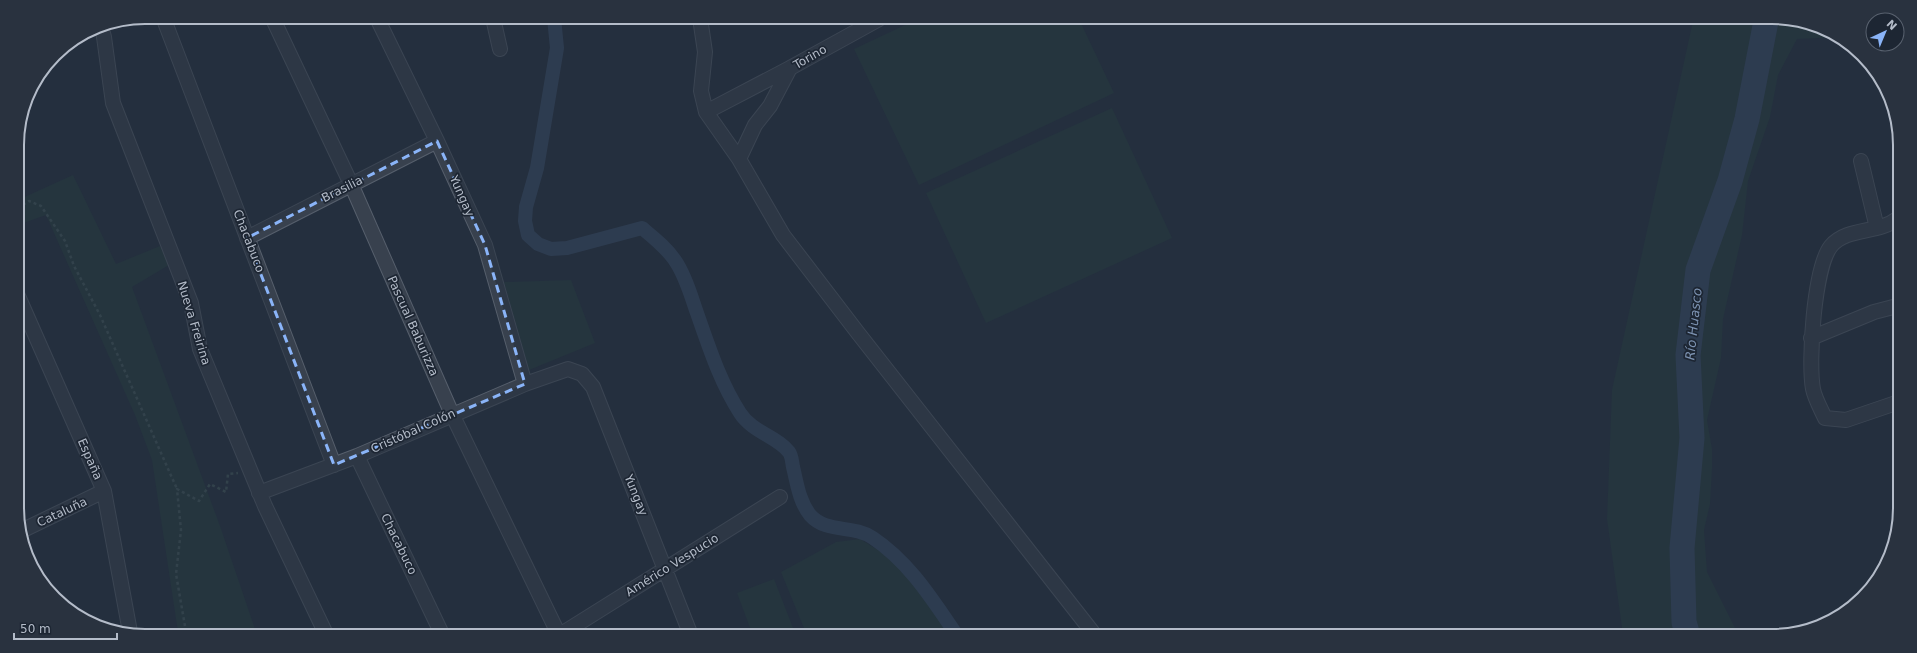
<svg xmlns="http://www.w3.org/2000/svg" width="1917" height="653" viewBox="0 0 1917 653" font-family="'DejaVu Sans',sans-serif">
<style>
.green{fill:#263c3f}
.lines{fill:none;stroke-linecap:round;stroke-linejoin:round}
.canal{stroke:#394c67;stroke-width:14}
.river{stroke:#394c67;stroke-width:25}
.minor-casing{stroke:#565f6c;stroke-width:16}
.path{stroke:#44595c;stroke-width:2.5;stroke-dasharray:3 3;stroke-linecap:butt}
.minor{stroke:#38414e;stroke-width:14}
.marked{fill:none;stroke:#8ab4f8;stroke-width:3;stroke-dasharray:8 5;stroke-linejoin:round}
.labels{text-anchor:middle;stroke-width:3.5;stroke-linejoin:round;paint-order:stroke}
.street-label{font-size:12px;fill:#b4bcc9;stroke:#1d2633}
.water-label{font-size:13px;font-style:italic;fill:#7c92b1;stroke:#1d2633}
.rim{fill:none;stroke:#b4bcc9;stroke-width:2}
</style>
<rect width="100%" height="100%" fill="#242f3e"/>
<path class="green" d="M 918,19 L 1079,19 L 1114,93 L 919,185 L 854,49 Z
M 1693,21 L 1805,21 L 1840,37 L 1797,39 L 1778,75 L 1770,117 L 1748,181 L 1742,235 L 1723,319 L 1721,358 L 1707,420 L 1712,449 L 1712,469 L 1710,504 L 1704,530 L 1707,572 L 1739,636 L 1623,635 L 1607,519 L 1612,390 Z
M 1112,108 L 1172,238 L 986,323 L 926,193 Z
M 73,175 L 116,264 L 160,246 L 169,265 L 132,287 L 220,526 L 256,632 L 178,632 L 152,460 L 135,415 L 46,215 L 18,225 L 18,200 Z
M 571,280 L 595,343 L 529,370 L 504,282 Z
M 860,539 L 907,568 L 960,634 L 806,633 L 781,572 L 836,542 Z
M 774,579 L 795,633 L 752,633 L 737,593 Z"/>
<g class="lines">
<path class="canal" d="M 554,18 L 557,48 L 537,168 L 526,207 L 525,221 L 528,235 L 538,244 L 551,249 L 567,248 L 642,228 C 654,238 668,249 676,262 C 686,277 691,296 697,313 C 709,347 720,382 740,413 C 752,432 778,437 789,452 C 792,456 792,462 793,467 C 797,483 799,501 810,515 C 827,534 852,524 873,538 C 909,562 932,599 956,634"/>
<path class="river" d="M 1688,636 L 1684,622 L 1682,548 L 1692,438 L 1688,355 L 1698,270 L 1730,181 L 1747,119 L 1766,21"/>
<defs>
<path id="minor" d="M 163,17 L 334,465
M 272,17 L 351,184 L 452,414 L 558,633
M 377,18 L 437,141 L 485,245 L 525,384
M 493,18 L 500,49
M 700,18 L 705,52 L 701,91 L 706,112 L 739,159 L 783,235 L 858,333 L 1094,634
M 101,26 L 104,37 L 113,103 L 191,303 L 200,349 L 265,506 L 325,632
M 706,112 L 790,68
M 739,159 L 755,125 L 770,106 L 790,68 L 879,19
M 1861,161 L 1877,228
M 247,238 L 437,141
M 18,296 L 104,491 L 130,632
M 1811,338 L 1874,312 L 1897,306
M 1896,403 L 1846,420 L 1825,418 C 1821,409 1815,399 1813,389 C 1808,362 1814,267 1831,246 C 1847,227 1878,234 1897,219
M 357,456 L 441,632
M 259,493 L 357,456 L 525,384 L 568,369 L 582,374 L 593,387 L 690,633
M 19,532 L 104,491
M 563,633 L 780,497"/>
</defs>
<use href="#minor" class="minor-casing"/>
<path class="path" d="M 18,208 L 29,201 L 41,206 L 65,241 L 74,266 L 100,315 L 177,489
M 186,632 L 176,574 L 181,530 L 177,489 L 199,501 L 210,484 L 226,492 L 228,474 L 238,473"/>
<use href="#minor" class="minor"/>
</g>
<path d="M0 0H1917V653H0ZM 437,141 L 485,245 L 525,384 L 334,465 L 247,238 Z" fill="#242f3e" fill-opacity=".55" fill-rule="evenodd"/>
<path class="marked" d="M 437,141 L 485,245 L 525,384 L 334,465 L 247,238 Z"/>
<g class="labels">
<g class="street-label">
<text transform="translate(810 57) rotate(-30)" y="4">Torino</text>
<text transform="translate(342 189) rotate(-27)" y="4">Brasilia</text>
<text transform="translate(462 196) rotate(66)" y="4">Yungay</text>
<text transform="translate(249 241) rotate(69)" y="4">Chacabuco</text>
<text transform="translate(194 323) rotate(73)" y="4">Nueva Freirina</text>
<text transform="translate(413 326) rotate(66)" y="4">Pascual Baburizza</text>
<text transform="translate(413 431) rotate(-24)" y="4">Cristóbal Colón</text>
<text transform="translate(90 459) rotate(66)" y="4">España</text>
<text transform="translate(636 495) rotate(68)" y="4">Yungay</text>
<text transform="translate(62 512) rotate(-25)" y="4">Cataluña</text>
<text transform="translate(399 544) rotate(64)" y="4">Chacabuco</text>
<text transform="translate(672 565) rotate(-32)" y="4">Américo Vespucio</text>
</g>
<g class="water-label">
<text transform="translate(1693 324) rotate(-84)" y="5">Río Huasco</text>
</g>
</g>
<path d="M0 0H1917V653H0ZM145 24H1772A121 121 0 0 1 1893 145V508A121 121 0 0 1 1772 629H145A121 121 0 0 1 24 508V145A121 121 0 0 1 145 24Z" fill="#29323f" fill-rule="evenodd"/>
<path class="rim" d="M145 24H1772A121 121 0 0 1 1893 145V508A121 121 0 0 1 1772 629H145A121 121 0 0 1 24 508V145A121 121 0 0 1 145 24Z"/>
<g transform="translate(1885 32) rotate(44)"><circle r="19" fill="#1d2633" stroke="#59626f"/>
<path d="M0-3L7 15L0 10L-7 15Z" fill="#8ab4f8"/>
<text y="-6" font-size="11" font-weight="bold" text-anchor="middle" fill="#b4bcc9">N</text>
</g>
<path d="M14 633v6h103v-6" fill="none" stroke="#b4bcc9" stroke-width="2"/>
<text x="20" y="633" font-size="12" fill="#b4bcc9" stroke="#1d2633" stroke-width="3" paint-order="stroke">50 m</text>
</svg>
